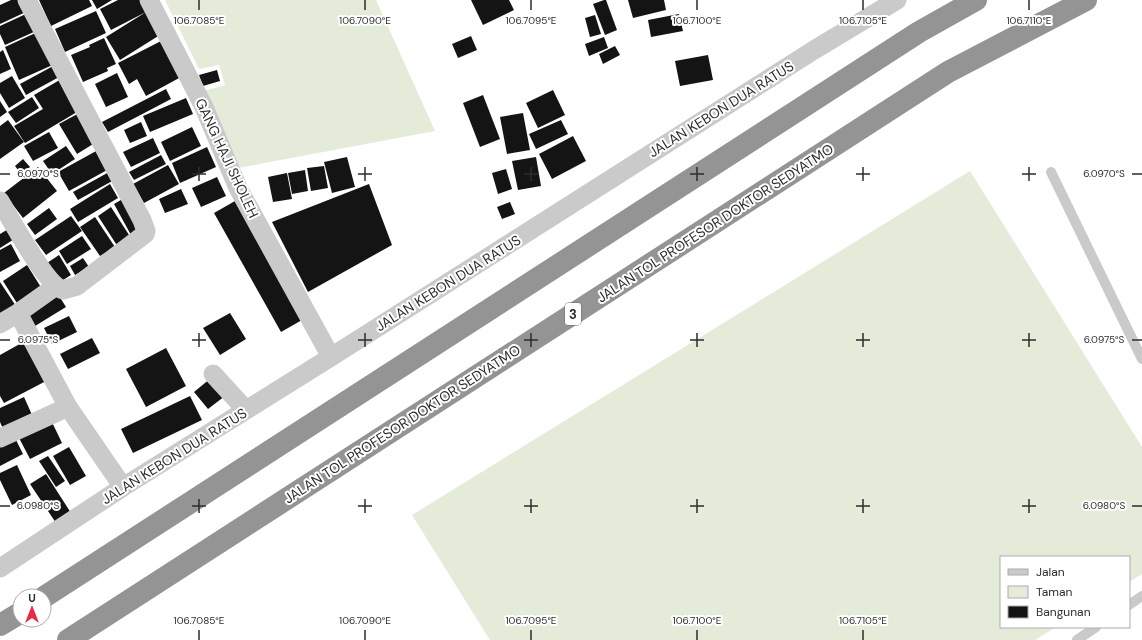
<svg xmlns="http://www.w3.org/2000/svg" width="1142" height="640" viewBox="0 0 1142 640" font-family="'DM Sans',sans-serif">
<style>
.green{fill:#e4ebd9}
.building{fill:#141414}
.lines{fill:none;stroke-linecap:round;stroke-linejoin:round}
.lane{stroke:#cacaca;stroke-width:10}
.street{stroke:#cacaca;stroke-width:19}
.highway{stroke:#949494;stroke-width:22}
.ticks{fill:none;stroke:#2d2d2d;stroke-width:1.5}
.labels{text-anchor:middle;stroke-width:4;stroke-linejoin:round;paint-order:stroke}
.shield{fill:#fff;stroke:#6c6c6c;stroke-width:1}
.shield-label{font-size:13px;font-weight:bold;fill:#2d2d2d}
.street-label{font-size:14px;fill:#2d2d2d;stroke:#fff}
.ticks-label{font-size:10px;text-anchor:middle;fill:#2d2d2d;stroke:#fff;stroke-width:4;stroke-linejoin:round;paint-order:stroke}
</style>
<rect width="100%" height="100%" fill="#fff"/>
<path class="green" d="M 165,0 L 376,0 L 435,131 L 233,169 L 200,92 L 225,85 L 219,65 L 199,69 Z
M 970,171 L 1142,447 L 1142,574 L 1129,582 L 1129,557 L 1001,557 L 1001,627 L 1056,627 L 1035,640 L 490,640 L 412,515 Z"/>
<path class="building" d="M 11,0 L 23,0 L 28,11 L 0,24 L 0,5 Z
M 39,0 L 89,0 L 92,6 L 51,26 Z
M 92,0 L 112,0 L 97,9 Z
M 118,0 L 148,0 L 163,33 L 120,60 L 106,37 L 146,12 L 111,30 L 100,9 Z
M 471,0 L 509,0 L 514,10 L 483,25 Z
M 604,0 L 606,0 L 617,30 L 605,35 L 593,4 Z
M 628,0 L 664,0 L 666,10 L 633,18 Z
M 96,11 L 106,33 L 65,52 L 55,29 Z
M 28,13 L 36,31 L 5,45 L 0,34 L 0,26 Z
M 679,14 L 683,31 L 651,37 L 648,20 Z
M 595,15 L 601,34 L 590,37 L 585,18 Z
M 42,30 L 57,63 L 19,80 L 5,47 Z
M 471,36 L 477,50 L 458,58 L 452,44 Z
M 604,37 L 608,48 L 589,56 L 585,44 Z
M 104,38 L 116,64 L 107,68 L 108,71 L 83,82 L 71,55 L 90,47 L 89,45 Z
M 163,40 L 181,77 L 146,96 L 137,79 L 129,84 L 118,63 Z
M 615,46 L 620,55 L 603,64 L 599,54 Z
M 3,50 L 11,69 L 0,74 L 0,52 Z
M 708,55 L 713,80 L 680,86 L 675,61 Z
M 55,65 L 61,76 L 26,95 L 20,84 Z
M 217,70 L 220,81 L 203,86 L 199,75 Z
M 117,73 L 128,97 L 106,107 L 95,84 Z
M 12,76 L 25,98 L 9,108 L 0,93 L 0,83 Z
M 63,78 L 82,109 L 25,143 L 14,126 L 43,109 L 34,95 Z
M 166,89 L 171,99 L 108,132 L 102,122 Z
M 553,90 L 565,115 L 538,128 L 526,103 Z
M 483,95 L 500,139 L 480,147 L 463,103 Z
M 32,97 L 39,108 L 16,123 L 8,112 Z
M 186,98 L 193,114 L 150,132 L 143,116 Z
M 0,101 L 7,112 L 0,117 Z
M 81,112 L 98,141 L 77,154 L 59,124 Z
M 523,113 L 530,150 L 507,154 L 500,117 Z
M 8,120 L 24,142 L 0,159 L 0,126 Z
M 561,120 L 568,134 L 536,149 L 529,134 Z
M 141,122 L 147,136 L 130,143 L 124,130 Z
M 192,127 L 201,146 L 170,161 L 161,142 Z
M 49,132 L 58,148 L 33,161 L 24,146 Z
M 573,136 L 586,161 L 552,179 L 539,154 Z
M 153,138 L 160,153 L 131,167 L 123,152 Z
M 66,146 L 75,159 L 52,174 L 43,161 Z
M 207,147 L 216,167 L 180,183 L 172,163 Z
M 98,150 L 109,169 L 69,191 L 58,172 Z
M 161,155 L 166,164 L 134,180 L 129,172 Z
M 347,157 L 355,187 L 332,193 L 324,162 Z
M 536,157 L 541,186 L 518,190 L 512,161 Z
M 23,159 L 30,167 L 21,174 L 15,166 Z
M 168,165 L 179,184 L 144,203 L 133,184 Z
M 324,166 L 328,188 L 311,191 L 307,168 Z
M 38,167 L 57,191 L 23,218 L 4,193 Z
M 506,169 L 512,189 L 498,194 L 492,173 Z
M 305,170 L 308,191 L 292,194 L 288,173 Z
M 109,172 L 114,180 L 78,200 L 73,192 Z
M 287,173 L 292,199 L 273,202 L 268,177 Z
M 217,177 L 226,196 L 201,207 L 192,188 Z
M 110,184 L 118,198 L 78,222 L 70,209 Z
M 369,184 L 392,245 L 308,292 L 272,222 Z
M 181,189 L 188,204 L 165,213 L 159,199 Z
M 126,197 L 143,229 L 131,235 L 114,204 Z
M 235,201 L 302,320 L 281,332 L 214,213 Z
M 510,202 L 515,214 L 502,219 L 497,207 Z
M 111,207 L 131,238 L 118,247 L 98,216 Z
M 49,208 L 57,219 L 35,235 L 27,224 Z
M 71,216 L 82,231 L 46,255 L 35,240 Z
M 95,217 L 115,247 L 100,256 L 80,227 Z
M 10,228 L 16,238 L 0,248 L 0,234 Z
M 82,236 L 91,249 L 67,264 L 59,251 Z
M 11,244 L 20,261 L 0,272 L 0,250 Z
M 59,255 L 71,275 L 60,282 L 47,263 Z
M 83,258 L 89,267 L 75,275 L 70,266 Z
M 27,265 L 44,292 L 20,308 L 3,281 Z
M 0,282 L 16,306 L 0,315 Z
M 56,291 L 66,307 L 35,326 L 24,311 Z
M 230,313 L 246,339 L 220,355 L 203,328 Z
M 69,316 L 77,332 L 52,344 L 44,328 Z
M 92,338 L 100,353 L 68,369 L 60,354 Z
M 25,341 L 46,381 L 4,403 L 0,396 L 0,355 Z
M 166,348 L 186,386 L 146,407 L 126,369 Z
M 211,378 L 225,396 L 208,409 L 194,392 Z
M 190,396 L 202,420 L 133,453 L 121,429 Z
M 24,397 L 33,417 L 4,431 L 0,422 L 0,408 Z
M 50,418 L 62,443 L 30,459 L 17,434 Z
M 13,434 L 23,454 L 0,466 L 0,441 Z
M 69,447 L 86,476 L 70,485 L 53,456 Z
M 48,456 L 65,481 L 56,487 L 39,461 Z
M 17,465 L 31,495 L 12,505 L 0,480 L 0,473 Z
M 46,474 L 71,513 L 56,523 L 30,484 Z"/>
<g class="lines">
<path class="lane" d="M 1051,172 L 1142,359
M 1129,605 L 1142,596
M 1077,640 L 1096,627"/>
<path class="street" d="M 149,0 L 204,107 L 238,188 L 331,357
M 0,201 C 10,218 46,285 63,290 L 77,286 L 145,234 L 146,231 L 142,220 L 27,0
M 18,313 L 68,407 L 123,487
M 0,324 L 18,313 L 56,286
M 213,374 L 246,410
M 0,438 L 68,407
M 0,568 L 123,487 L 331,357 L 814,50 L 897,0"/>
<path class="highway" d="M 44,597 L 919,32 L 976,0
M 0,625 L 20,613
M 68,640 L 948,72 L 1086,0"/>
</g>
<path class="ticks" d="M 199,0 L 199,10M 365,0 L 365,10M 531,0 L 531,10M 697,0 L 697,10M 863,0 L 863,10M 1029,0 L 1029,10M 199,167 L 199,181M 365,167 L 365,181M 531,167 L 531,181M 697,167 L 697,181M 863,167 L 863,181M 1029,167 L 1029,181M 0,174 L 10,174M 192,174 L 206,174M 358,174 L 372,174M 524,174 L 538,174M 690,174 L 704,174M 856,174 L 870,174M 1022,174 L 1036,174M 1132,174 L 1142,174M 199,333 L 199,347M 365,333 L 365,347M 531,333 L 531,347M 697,333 L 697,347M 863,333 L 863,347M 1029,333 L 1029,347M 0,340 L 10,340M 192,340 L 206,340M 358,340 L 372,340M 524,340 L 538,340M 690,340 L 704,340M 856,340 L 870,340M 1022,340 L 1036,340M 1132,340 L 1142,340M 199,499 L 199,513M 365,499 L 365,513M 531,499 L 531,513M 697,499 L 697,513M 863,499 L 863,513M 1029,499 L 1029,513M 0,506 L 10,506M 192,506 L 206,506M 358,506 L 372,506M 524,506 L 538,506M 690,506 L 704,506M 856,506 L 870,506M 1022,506 L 1036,506M 1132,506 L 1142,506M 199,630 L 199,640M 365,630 L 365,640M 531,630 L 531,640M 697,630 L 697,640M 863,630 L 863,640"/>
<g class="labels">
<rect class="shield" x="565" y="303" width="16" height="22" rx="3"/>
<g class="shield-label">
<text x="573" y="319">3</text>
</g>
<g class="street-label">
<text transform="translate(721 109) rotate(-32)" y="5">JALAN KEBON DUA RATUS</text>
<text transform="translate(227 158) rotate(65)" y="5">GANG HAJI SHOLEH</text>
<text transform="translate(715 223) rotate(-33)" y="5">JALAN TOL PROFESOR DOKTOR SEDYATMO</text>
<text transform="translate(448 283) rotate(-32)" y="5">JALAN KEBON DUA RATUS</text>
<text transform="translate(402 424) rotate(-33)" y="5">JALAN TOL PROFESOR DOKTOR SEDYATMO</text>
<text transform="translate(174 456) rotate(-32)" y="5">JALAN KEBON DUA RATUS</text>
</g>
</g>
<g class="ticks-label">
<text x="199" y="24">106.7085°E</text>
<text x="365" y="24">106.7090°E</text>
<text x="531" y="24">106.7095°E</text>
<text x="697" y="24">106.7100°E</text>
<text x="863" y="24">106.7105°E</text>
<text x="1029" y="24">106.7110°E</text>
<text x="38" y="177">6.0970°S</text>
<text x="1104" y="177">6.0970°S</text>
<text x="38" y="343">6.0975°S</text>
<text x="1104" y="343">6.0975°S</text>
<text x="38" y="509">6.0980°S</text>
<text x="1104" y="509">6.0980°S</text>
<text x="199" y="624">106.7085°E</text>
<text x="365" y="624">106.7090°E</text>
<text x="531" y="624">106.7095°E</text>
<text x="697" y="624">106.7100°E</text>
<text x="863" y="624">106.7105°E</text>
</g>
<rect x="1000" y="556" width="130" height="72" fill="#ffffff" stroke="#ababab"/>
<rect x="1008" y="569" width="20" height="6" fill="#cacaca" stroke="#ababab"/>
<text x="1036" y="576" font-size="12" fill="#2d2d2d">Jalan</text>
<rect x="1008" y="586" width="20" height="12" fill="#e4ebd9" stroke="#ababab"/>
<text x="1036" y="596" font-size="12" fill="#2d2d2d">Taman</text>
<rect x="1008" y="606" width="20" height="12" fill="#141414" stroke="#ababab"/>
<text x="1036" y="616" font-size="12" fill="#2d2d2d">Bangunan</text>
<g transform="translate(32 608)"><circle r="19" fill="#ffffff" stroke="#ababab"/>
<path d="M0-3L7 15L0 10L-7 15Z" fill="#e92a46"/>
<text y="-6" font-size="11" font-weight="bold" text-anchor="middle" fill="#2d2d2d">U</text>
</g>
</svg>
